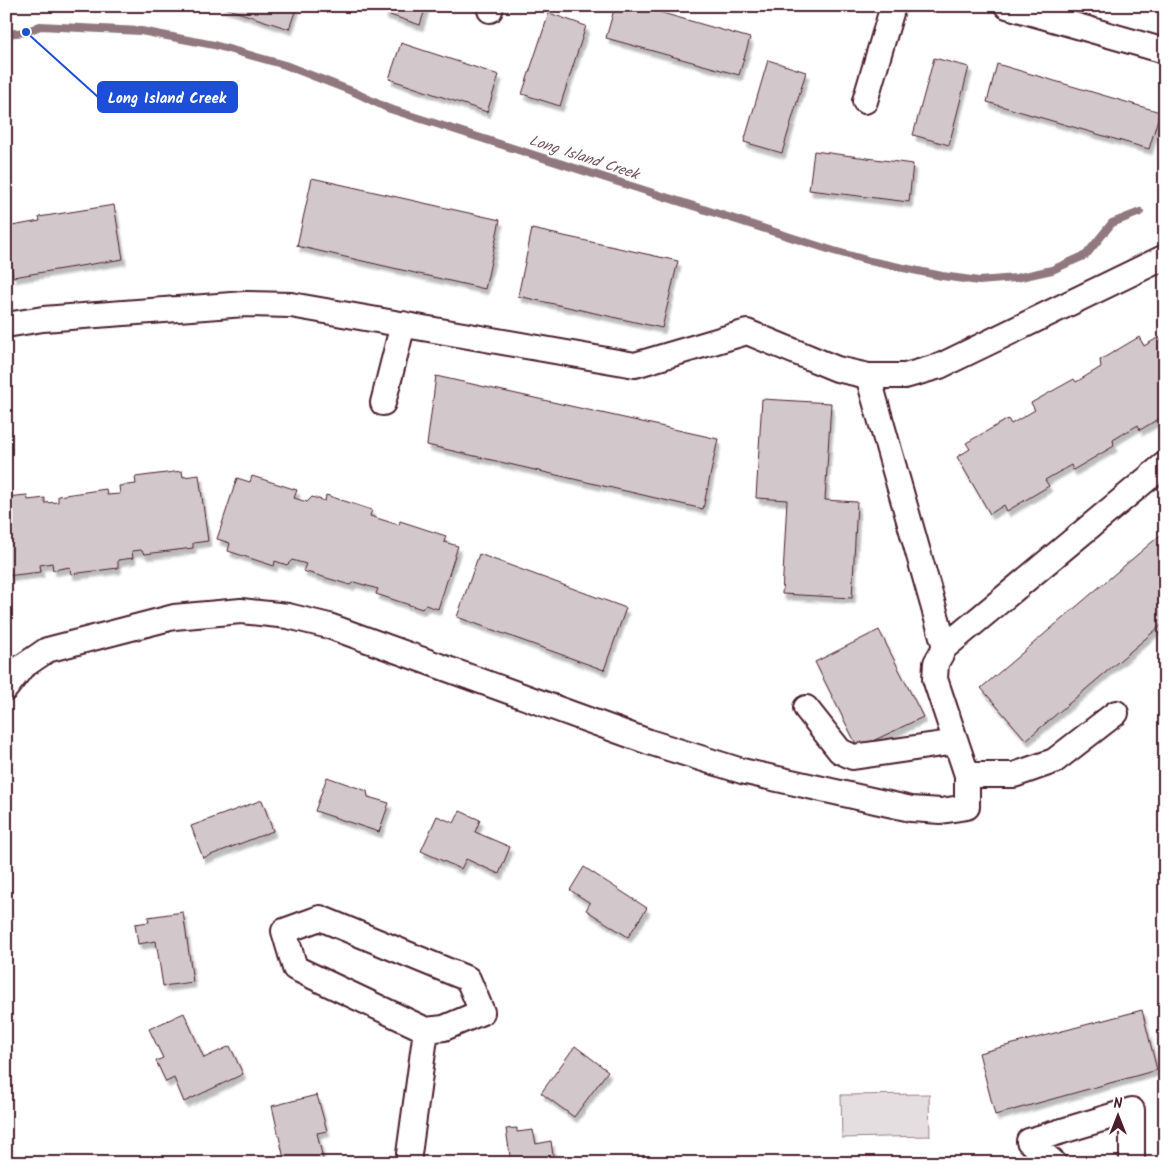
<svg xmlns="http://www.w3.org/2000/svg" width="1171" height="1169" viewBox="0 0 1171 1169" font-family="Kalam,sans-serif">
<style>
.green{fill:#e5dee0;stroke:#987e86}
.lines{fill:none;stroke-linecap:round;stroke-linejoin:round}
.stream{stroke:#91787e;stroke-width:8}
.building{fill:#d2c7cb;stroke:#4a1f2b;filter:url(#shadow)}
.minor-casing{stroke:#4a1f2b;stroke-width:28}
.minor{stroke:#fff;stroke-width:24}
.labels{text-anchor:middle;stroke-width:4;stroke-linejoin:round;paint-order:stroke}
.water-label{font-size:15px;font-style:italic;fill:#74535c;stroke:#fff}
.leader{fill:none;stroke:#1d4ed8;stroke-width:2}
.callout-dot{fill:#1d4ed8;stroke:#fff;stroke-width:2}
.callout{fill:#1d4ed8;stroke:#1d4ed8;stroke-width:2}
.callout-label{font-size:15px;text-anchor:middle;font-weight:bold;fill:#fff}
</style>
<defs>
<filter id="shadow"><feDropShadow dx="3" dy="5.5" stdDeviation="1" flood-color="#0004"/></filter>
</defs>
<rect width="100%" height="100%" fill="#fff"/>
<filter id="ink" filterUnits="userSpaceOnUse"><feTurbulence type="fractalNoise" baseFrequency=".02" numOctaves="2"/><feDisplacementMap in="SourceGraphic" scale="10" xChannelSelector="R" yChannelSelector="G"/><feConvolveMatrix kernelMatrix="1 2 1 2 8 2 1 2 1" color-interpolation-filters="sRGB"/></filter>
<g filter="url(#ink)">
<path class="green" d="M 929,1094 L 930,1136 L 842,1138 L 841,1095 Z"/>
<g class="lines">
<path class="stream" d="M 6,34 L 26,32 L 40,26 L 141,31 L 214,45 L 285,65 L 354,92 L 387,108 L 834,251 L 870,261 L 942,276 L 979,281 L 1016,278 L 1052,270 L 1086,255 L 1112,223 L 1140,212"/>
</g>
<path class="building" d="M 219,6 L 297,6 L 289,29 Z
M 386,6 L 426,6 L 420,25 L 384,13 Z
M 615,6 L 638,6 L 750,38 L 739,75 L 606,38 Z
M 549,13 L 586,26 L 560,106 L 522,94 Z
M 401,43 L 499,75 L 487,112 L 389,79 Z
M 934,58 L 969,67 L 949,145 L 913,135 Z
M 768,60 L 806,72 L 782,153 L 744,142 Z
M 997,64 L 1160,112 L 1149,149 L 987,102 Z
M 814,151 L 913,164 L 909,202 L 809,190 Z
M 312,178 L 500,220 L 485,289 L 297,246 Z
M 114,205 L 123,259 L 13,277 L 6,227 L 40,221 L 39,217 Z
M 532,229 L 678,261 L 662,328 L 518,296 Z
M 1139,337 L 1144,346 L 1159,337 L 1165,348 L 1165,415 L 1140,430 L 1138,425 L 1113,440 L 1114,446 L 1073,470 L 1071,465 L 1045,480 L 1049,486 L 1007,511 L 1004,505 L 990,514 L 957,457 L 970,449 L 966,443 L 1008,419 L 1011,424 L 1035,410 L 1031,403 L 1074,379 L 1076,382 L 1101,367 L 1100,360 Z
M 436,376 L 718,439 L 703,509 L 427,445 Z
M 762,399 L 831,403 L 825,500 L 857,502 L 852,598 L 782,594 L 787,500 L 756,498 Z
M 182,471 L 183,477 L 199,475 L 208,541 L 193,543 L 193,548 L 145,554 L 141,550 L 132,551 L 133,558 L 118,560 L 118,568 L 71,574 L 70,567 L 53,570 L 52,563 L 40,565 L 41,572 L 6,576 L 6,497 L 27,495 L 28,500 L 45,498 L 45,503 L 58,502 L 58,496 L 106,489 L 107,495 L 120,494 L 119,486 L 136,484 L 135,477 Z
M 252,476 L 297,490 L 294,498 L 307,502 L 312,497 L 325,501 L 326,495 L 372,510 L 370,516 L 399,525 L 400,521 L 446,536 L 444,542 L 458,546 L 438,609 L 425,605 L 422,609 L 376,594 L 378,589 L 354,582 L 350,585 L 303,571 L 306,564 L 292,560 L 287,565 L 275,561 L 274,566 L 228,551 L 230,543 L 217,539 L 237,478 L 250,482 Z
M 1165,531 L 1165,622 L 1026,740 L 981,688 Z
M 479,554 L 626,608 L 604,670 L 457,617 Z
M 879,630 L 923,717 L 858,748 L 815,662 Z
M 327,777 L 367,791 L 368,797 L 389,803 L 379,832 L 315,811 Z
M 262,800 L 273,831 L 203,858 L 191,826 Z
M 460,811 L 480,820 L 475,832 L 510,847 L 499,874 L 466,859 L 461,869 L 421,851 L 437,816 L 454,823 Z
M 584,867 L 647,908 L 628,937 L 586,910 L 590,903 L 570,890 Z
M 183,912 L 193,982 L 163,986 L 156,941 L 138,944 L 135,924 L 149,922 L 148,917 Z
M 1142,1010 L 1157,1070 L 995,1115 L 979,1053 Z
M 184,1013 L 204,1058 L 230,1046 L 243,1074 L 184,1102 L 174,1078 L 166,1082 L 156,1061 L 163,1058 L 149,1029 Z
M 575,1046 L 608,1071 L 574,1117 L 541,1093 Z
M 317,1095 L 327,1131 L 317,1133 L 323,1159 L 309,1163 L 285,1163 L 272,1106 Z
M 517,1128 L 517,1132 L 533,1130 L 536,1144 L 551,1141 L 554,1163 L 511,1163 L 506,1129 Z"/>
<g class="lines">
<defs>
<path id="minor" d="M 1007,6 L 1165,51
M 490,10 L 491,6
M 865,101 L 893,6
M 6,325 L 43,319 L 245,304 L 291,305 L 635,365 L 747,332 L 837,369 L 868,376 L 905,376 L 940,366 L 1165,257
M 383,403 L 403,324
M 945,647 L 1165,464
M 6,688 L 22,667 L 47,650 L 174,617 L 241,611 L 288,616 L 329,626 L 649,742 L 742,771 L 911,809 L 941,811 L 967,807 L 967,775 L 935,679 L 936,663 L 945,647 L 868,376
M 806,708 L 840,751 L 853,757 L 956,742
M 967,775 L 1014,775 L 1054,761 L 1116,713
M 320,918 L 468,979 L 482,1012 L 444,1028 L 426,1030 L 295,968 L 284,931 Z
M 1029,1141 L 1132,1110 L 1132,1163
M 1029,1141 L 1054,1163
M 409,1163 L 409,1154 L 426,1030"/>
</defs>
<use href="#minor" class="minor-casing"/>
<use href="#minor" class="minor"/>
</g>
</g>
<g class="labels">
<g class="water-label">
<text transform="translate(584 157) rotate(18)" y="5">Long Island Creek</text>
</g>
</g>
<path class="leader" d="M26 32L98 97"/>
<circle class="callout-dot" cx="26" cy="32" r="5"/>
<rect class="callout" x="98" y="82" width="139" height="30" rx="5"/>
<g class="callout-label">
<text x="167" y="103">Long Island Creek</text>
</g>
<rect width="1171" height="1169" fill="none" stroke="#fff" stroke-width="25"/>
<rect x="12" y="12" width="1146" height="1144" fill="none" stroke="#4a1f2b" stroke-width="2" filter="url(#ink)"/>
<g transform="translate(1118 1116)" stroke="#ffffff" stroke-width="4" paint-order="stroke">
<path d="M0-4L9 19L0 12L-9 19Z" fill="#4a1f2b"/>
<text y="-8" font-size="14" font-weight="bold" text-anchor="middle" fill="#4a1f2b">N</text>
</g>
</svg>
